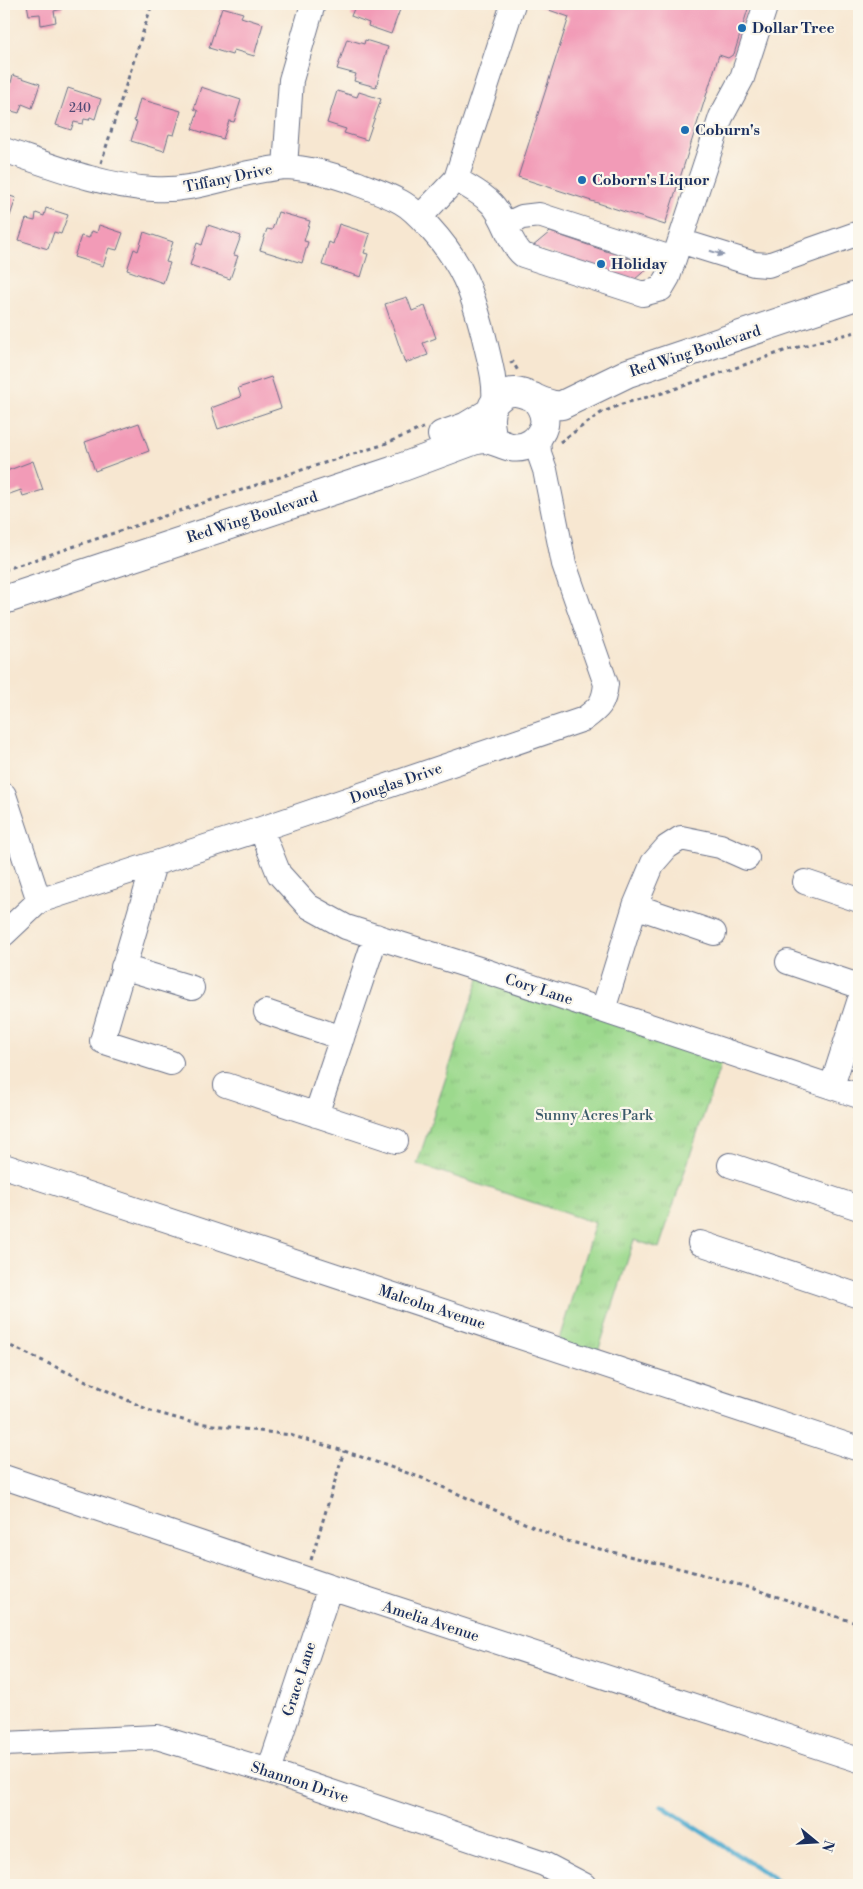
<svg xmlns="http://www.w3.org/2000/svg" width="863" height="1889" viewBox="0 0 863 1889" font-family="'Libre Bodoni',serif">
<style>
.park{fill:url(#park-tufts);stroke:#5c8476}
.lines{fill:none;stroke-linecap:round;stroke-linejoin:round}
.stream{stroke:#52add0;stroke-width:5}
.building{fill:#f29bb7}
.minor-casing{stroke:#686f86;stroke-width:26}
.major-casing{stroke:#686f86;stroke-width:30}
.path{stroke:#686f86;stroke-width:3;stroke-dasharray:4 4;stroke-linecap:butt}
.minor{stroke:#fff;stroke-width:24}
.major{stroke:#fff;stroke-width:28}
.oneway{fill:#8d97ae}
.poi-dot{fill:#1f6fb2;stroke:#fbf7ec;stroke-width:2}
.labels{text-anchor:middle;stroke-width:4.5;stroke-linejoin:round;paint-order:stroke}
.number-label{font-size:12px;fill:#514a74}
.poi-label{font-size:15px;font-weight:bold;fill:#1b2f5e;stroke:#fbf7ec;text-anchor:start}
.street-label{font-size:15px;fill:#1b2f5e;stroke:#fbf7ec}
.park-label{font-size:15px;fill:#3b5a6a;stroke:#fbf7ec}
</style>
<defs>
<pattern id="park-tufts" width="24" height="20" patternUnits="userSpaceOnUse" patternTransform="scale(1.25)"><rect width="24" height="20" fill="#9cd98d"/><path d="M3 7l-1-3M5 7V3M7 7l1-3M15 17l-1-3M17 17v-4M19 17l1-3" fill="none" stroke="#86bb7c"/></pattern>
</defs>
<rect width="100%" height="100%" fill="#fbf7ec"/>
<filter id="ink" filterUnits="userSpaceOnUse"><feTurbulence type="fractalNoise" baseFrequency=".02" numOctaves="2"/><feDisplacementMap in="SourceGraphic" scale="10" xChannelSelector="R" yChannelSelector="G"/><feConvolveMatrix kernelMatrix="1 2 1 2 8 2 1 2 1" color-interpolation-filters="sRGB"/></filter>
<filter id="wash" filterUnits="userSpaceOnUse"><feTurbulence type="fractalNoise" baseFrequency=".0096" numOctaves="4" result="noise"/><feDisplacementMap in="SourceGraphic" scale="20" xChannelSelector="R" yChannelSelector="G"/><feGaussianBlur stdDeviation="1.12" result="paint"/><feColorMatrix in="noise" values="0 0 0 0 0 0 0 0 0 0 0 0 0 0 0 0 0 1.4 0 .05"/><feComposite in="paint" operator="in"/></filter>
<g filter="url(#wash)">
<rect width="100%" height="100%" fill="#f7e7d1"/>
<path class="park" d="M 482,970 L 725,1051 L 659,1248 L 634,1240 L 595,1361 L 556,1349 L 595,1223 L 417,1164 Z"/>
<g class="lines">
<path class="stream" d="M 662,1806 L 784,1885"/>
</g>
<g id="blocks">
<path class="building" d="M 27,4 L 62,4 L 62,9 L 54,11 L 56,22 L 41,25 L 40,14 L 29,15 Z
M 356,4 L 402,4 L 391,34 L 368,26 L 369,23 L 351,16 Z
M 532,4 L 746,4 L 748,9 L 734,54 L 728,58 L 719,55 L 665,225 L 518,177 L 569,17 Z
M 222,7 L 243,13 L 241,17 L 263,24 L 254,56 L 234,50 L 232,55 L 209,48 Z
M 347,39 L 364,44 L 365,40 L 388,47 L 376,87 L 354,81 L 356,74 L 337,69 Z
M 13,75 L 40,84 L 32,108 L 22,104 L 19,113 L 4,109 Z
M 201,87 L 241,100 L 234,122 L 229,121 L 223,139 L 192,129 L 198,111 L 194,109 Z
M 68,88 L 101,99 L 95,119 L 90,117 L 89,120 L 84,119 L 83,124 L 74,122 L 71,130 L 56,125 Z
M 337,91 L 357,97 L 359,92 L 381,99 L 367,140 L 344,133 L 346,129 L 327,123 Z
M 140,99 L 181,111 L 174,135 L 169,134 L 164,151 L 131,141 L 137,122 L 134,121 Z
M 4,194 L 16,198 L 10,216 L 4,214 Z
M 46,208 L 68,215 L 61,234 L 54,232 L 48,249 L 19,240 L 26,219 L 35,221 L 36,213 L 44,216 Z
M 278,212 L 310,221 L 304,241 L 308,242 L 302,263 L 260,250 L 267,229 L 272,230 Z
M 339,224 L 370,234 L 364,253 L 368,254 L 361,277 L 322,265 L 329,242 L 333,244 Z
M 99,225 L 123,233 L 117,250 L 109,248 L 103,266 L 74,257 L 81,236 L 89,238 L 92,231 L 97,233 Z
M 208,225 L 241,236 L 234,255 L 238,256 L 230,279 L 190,265 L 197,243 L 202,245 Z
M 144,232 L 173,242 L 166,262 L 170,263 L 163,283 L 127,270 L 134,249 L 138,251 Z
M 550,232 L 650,266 L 634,280 L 532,247 Z
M 407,297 L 412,311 L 425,306 L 436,338 L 423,343 L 428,355 L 405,363 L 385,304 Z
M 271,377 L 281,408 L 218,429 L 211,408 L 241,397 L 238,388 Z
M 139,423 L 149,451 L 95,471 L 85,442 Z
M 33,461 L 43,490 L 23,496 L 21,490 L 4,496 L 4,472 Z"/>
</g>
</g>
<g filter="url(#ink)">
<use href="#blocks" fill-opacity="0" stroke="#686f86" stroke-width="1"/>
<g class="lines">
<defs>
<path id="minor" d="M 4,150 C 52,166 101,186 153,189 C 192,192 226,176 264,170 C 271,169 279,167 286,167 C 310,168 334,175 356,183 C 371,189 387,194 401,202 C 412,208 421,218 429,227 C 462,263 472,290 484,337 C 489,359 496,380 494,403
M 285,167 L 291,80 L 313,4
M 456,179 L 513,4
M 420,217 L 456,179 C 468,187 482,193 492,204 C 506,219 508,242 523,255 L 643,294 L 661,289 L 668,277 L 721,117 L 742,78 L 766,4
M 505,225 L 522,217 L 539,215 L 674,259
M 680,241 L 754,264 L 768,265 L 859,233
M 4,795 L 39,901
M 261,829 L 279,874 L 308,906 L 346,927 L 482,970 L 859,1096
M 154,864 L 102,1041 L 171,1063
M 805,882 L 859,900
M 635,906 L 714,933
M 4,934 L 39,901 L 261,829 L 584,719 C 599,708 604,704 606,684 L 564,564 L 545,470 L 539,453 L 538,437
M 788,962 L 859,986
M 123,967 L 192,988
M 603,1010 L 635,906 L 653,863 L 667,847 L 681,838 L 720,846 L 747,858
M 266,1012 L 342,1038
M 226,1085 L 396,1141
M 832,1086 L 859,1002
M 316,1115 L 376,936
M 730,1165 L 859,1208
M 4,1166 L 859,1449
M 700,1243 L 859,1296
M 4,1477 L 330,1587 L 859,1760
M 4,1744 L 157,1737 L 269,1771 L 544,1864 L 584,1885
M 269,1771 L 330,1587"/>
<path id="major" d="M 491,429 C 489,419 489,410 495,402 C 517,376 539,409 562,405 L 628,373 L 859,295
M 442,435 L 465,427 L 490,412
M 4,600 L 392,471 L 473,441 C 477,440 481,439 485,439 C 494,440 502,445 511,447 C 526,450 540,440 544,425 C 546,414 541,405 533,397"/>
</defs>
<use href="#minor" class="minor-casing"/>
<use href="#major" class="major-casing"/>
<path class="path" d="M 101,163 L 152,4
M 510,363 L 513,362 L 518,371
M 560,442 L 601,413 L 622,404 L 666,392 L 787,350 L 859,331
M 4,570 L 292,473 L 379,446 L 423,428
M 4,1343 L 151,1411 L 190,1422 L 290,1435 L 344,1451 L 422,1478 L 563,1540 L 686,1570 L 754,1589 L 859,1624
M 311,1560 L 344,1451"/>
<use href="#minor" class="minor"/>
<use href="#major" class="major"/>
</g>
<defs><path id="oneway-solid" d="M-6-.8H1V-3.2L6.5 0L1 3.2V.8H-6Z" transform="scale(1.25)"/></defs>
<use class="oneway" href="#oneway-solid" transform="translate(717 253) rotate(18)"/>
</g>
<g class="poi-dot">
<circle cx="742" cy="28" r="5"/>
<circle cx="685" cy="130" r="5"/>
<circle cx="582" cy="180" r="5"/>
<circle cx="601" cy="264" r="5"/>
</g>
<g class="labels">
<g class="number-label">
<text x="80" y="112">240</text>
</g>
<g class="poi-label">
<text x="752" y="33">Dollar Tree</text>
<text x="695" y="135">Coburn's</text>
<text x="592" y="185">Coborn's Liquor</text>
<text x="611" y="269">Holiday</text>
</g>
<g class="street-label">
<text transform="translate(228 178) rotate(-12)" y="5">Tiffany Drive</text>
<text transform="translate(695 351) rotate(-18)" y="5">Red Wing Boulevard</text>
<text transform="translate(252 517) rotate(-18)" y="5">Red Wing Boulevard</text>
<text transform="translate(396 783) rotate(-19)" y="5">Douglas Drive</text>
<text transform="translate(539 989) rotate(18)" y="5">Cory Lane</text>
<text transform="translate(432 1307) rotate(18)" y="5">Malcolm Avenue</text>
<text transform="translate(431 1621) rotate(18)" y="5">Amelia Avenue</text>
<text transform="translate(299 1679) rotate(-72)" y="5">Grace Lane</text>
<text transform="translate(300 1782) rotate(18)" y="5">Shannon Drive</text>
</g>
<g class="park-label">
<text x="594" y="1120">Sunny Acres Park</text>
</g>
</g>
<rect width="863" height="1889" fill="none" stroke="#fbf7ec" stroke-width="20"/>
<g transform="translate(816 1842) rotate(108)" stroke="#fbf7ec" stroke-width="4" paint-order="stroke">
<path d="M0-4L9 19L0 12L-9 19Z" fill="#1b2f5e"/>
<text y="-8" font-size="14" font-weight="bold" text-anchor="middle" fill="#1b2f5e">N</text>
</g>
</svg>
